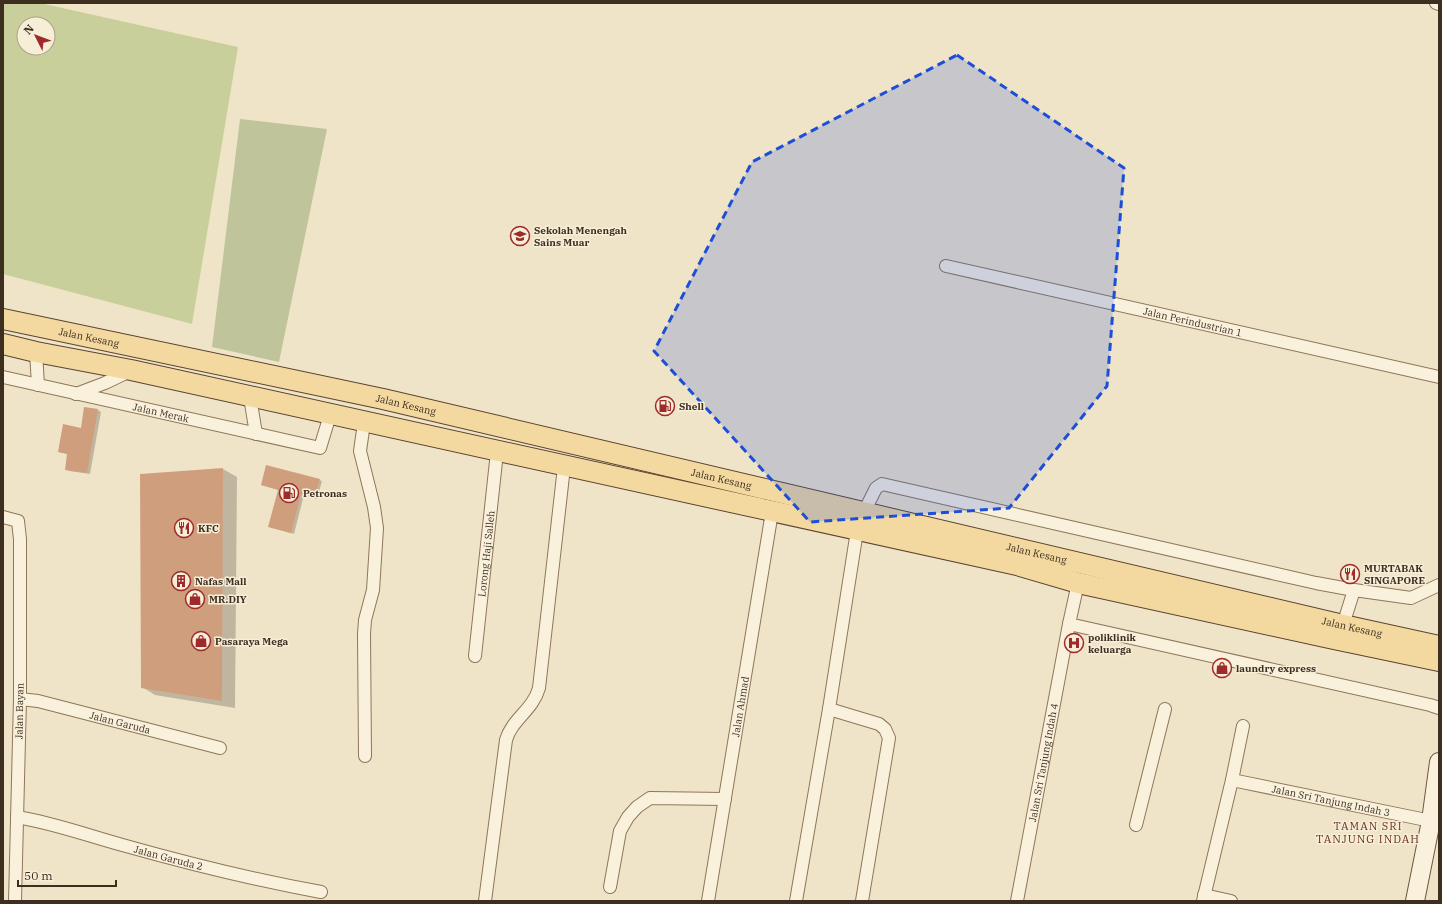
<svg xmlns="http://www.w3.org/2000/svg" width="1442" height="904" viewBox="0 0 1442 904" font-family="'IBM Plex Serif',serif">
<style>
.green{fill:#c9cf9b;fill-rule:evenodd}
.cemetery{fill:#bfc49a}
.shadow{fill:#0003}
.building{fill:#cf9f7d}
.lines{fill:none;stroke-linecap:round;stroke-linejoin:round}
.street-casing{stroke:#8d765c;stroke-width:14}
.secondary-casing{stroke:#6f573f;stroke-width:20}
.primary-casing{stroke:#5b4430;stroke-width:22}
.street{stroke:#faf1dc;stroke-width:12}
.secondary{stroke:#faf1dc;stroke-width:18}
.primary{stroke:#f3d9a0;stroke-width:20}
.marked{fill:#1d4ed8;fill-opacity:0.2;stroke:#1d4ed8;stroke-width:3;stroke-dasharray:8 5;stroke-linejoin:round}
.labels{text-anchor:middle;stroke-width:3;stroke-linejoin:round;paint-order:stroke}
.poi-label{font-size:10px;font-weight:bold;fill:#3d2e20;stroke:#f7eed8;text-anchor:start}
.street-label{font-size:10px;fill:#3d2e20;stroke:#f7eed8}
.neighbourhood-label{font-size:11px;letter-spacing:1px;fill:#6b2e1e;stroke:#f7eed8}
</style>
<rect width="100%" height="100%" fill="#f0e4c8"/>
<path class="green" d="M 3,3 L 40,3 L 238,47 L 192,324 L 3,274 ZM 24,24 L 48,24 L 48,48 L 24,48 Z"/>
<path class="cemetery" d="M 240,119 L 327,129 L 279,362 L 212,347 Z"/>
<path class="shadow" d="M 98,410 L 101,412 L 90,474 L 69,471 L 66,469 L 68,454 L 59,452 Z
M 223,469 L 237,477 L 235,708 L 155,695 L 142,687 L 141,475 Z
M 319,480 L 322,481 L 317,499 L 304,495 L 294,534 L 269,527 L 279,490 L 262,485 Z"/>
<path class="building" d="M 84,407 L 98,409 L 87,473 L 65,470 L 67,454 L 58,452 L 63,424 L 81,428 Z
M 266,465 L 320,479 L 314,498 L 301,494 L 291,533 L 268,527 L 278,490 L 261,485 Z
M 223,468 L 222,701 L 141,688 L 140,474 Z"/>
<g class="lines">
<defs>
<g id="street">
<path d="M 1436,3 L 1439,4"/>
<path id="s1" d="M 946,266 L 1439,377"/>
<path d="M 36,352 L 38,385"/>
<path id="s2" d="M 3,377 L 320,448 L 330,415"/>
<path d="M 76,394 L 105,383 L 130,371"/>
<path d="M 250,397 L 256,434"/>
<path d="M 364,423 L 360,451 L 374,507 L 377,528 L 373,590 L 365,620 L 364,634 L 365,756"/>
<path d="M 864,512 L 876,488 L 882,484 L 1316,583 L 1354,590 L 1411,598 L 1439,585"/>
<path d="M 3,517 L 18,521 L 20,539 L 20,699 L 15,901"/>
<path d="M 1078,583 L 1069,624 L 1430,705 L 1439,708"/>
<path d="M 1343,625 L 1354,590"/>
<path id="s3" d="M 475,656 L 497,452"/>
<path id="s4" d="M 20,699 L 38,701 L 220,748"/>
<path d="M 829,709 L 879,724 L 885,729 L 889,738 L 862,901"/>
<path id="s5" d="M 1232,780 L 1431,821"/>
<path id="s6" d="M 17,817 C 54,823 89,836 126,846 C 190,864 255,880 321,892"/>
<path d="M 1136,825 L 1165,709"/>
<path d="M 610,887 L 620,831 L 628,817 L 637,807 L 650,798 L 725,799"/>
<path d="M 1204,895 L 1231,901"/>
<path d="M 485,901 L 506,740 C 512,719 533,710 539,688 L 564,467"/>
<path id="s7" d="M 708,901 L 772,512"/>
<path d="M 796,901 L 829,709 L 857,531"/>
<path id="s8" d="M 1017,901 L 1069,624"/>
<path d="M 1203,901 L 1232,780 L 1243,726"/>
</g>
<path id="secondary" d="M 1415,901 L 1431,821 L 1439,762"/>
<g id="primary">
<path id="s9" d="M 3,319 L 383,399 L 1343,625 L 1439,646"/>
<path d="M 3,344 L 36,352 L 131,370 L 1017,565 L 1078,583 L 1334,639 L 1439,661"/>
</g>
</defs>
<use href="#street" class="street-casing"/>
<use href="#secondary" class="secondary-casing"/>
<use href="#primary" class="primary-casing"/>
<use href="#street" class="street"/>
<use href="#secondary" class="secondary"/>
<use href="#primary" class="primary"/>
</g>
<path class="marked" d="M 957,55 L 1124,168 L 1107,386 L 1009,508 L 810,522 L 654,351 L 752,162 Z"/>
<defs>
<symbol id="school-ring" viewBox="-11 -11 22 22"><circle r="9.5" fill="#f7eed8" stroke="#9e2a2b" stroke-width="1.5"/><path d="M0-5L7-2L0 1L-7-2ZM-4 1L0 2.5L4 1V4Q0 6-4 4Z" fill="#9e2a2b"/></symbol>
<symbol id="fuel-ring" viewBox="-11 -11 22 22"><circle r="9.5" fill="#f7eed8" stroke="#9e2a2b" stroke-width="1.5"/><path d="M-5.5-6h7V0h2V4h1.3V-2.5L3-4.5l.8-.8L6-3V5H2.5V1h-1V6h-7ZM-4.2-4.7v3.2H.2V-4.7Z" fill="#9e2a2b"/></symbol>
<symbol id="restaurant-ring" viewBox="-11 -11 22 22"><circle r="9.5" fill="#f7eed8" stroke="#9e2a2b" stroke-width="1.5"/><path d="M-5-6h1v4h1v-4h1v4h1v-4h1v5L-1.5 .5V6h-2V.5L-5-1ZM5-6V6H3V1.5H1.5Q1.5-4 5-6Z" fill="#9e2a2b"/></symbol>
<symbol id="building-ring" viewBox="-11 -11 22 22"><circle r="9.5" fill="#f7eed8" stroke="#9e2a2b" stroke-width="1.5"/><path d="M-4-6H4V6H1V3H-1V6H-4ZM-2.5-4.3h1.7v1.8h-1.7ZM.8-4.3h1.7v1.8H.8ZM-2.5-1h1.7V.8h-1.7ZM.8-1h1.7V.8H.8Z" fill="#9e2a2b"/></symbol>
<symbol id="shop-ring" viewBox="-11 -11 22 22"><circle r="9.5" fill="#f7eed8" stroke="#9e2a2b" stroke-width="1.5"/><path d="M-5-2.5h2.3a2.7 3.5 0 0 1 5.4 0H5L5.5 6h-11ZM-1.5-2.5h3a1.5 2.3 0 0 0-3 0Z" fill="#9e2a2b"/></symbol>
<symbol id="hospital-ring" viewBox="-11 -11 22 22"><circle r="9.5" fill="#f7eed8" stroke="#9e2a2b" stroke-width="1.5"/><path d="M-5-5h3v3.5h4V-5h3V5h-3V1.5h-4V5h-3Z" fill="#9e2a2b"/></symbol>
</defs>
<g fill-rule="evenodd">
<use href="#school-ring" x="509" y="225" width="22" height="22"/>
<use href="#fuel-ring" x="654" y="395" width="22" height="22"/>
<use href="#fuel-ring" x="278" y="482" width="22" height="22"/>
<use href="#restaurant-ring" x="173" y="517" width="22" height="22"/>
<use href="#restaurant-ring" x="1339" y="563" width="22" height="22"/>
<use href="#building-ring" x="170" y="570" width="22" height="22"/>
<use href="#shop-ring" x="184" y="588" width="22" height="22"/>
<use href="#shop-ring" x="190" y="630" width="22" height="22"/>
<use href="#hospital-ring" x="1063" y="632" width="22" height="22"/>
<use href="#shop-ring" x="1211" y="657" width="22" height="22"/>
</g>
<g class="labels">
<g class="poi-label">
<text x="534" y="234">Sekolah Menengah<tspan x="534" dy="12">Sains Muar</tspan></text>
<text x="679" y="410">Shell</text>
<text x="303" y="497">Petronas</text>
<text x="198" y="532">KFC</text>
<text x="1364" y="572">MURTABAK<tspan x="1364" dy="12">SINGAPORE</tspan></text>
<text x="195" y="585">Nafas Mall</text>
<text x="209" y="603">MR.DIY</text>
<text x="1088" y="641">poliklinik<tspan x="1088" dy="12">keluarga</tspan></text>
<text x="215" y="645">Pasaraya Mega</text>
<text x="1236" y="672">laundry express</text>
</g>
<g class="street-label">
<text dy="4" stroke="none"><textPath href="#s1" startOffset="253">Jalan Perindustrian 1</textPath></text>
<text dy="4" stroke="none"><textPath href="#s9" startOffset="88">Jalan Kesang</textPath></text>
<text dy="4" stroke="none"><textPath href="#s9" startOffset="412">Jalan Kesang</textPath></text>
<text dy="4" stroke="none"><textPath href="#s2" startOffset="162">Jalan Merak</textPath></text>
<text dy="4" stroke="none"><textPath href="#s9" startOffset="736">Jalan Kesang</textPath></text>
<text dy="4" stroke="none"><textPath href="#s9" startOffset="1060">Jalan Kesang</textPath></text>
<text dy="4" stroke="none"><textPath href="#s3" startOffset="103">Lorong Haji Salleh</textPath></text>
<text dy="4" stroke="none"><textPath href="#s9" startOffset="1384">Jalan Kesang</textPath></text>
<text dy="4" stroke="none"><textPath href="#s7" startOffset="197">Jalan Ahmad</textPath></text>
<text transform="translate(19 711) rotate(-89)" y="4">Jalan Bayan</text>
<text dy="4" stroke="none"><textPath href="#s4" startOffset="103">Jalan Garuda</textPath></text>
<text dy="4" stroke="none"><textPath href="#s8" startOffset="141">Jalan Sri Tanjung Indah 4</textPath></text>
<text dy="4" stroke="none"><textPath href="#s5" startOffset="101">Jalan Sri Tanjung Indah 3</textPath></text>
<text dy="4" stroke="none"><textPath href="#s6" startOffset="157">Jalan Garuda 2</textPath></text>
</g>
<g class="neighbourhood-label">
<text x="1368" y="830">TAMAN SRI<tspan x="1368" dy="13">TANJUNG INDAH</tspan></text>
</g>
</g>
<rect width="1442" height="904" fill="none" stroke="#3d2e20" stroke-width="8"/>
<g transform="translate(36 36) rotate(312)"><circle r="19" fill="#f7eed8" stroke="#ada18e"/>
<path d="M0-3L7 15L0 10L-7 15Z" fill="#9e2a2b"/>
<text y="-6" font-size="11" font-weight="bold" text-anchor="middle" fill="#3d2e20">N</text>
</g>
<path d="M18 880v6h98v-6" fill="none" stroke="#3d2e20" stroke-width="2"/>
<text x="24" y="880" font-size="12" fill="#3d2e20" stroke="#f7eed8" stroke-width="3" paint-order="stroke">50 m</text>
</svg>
